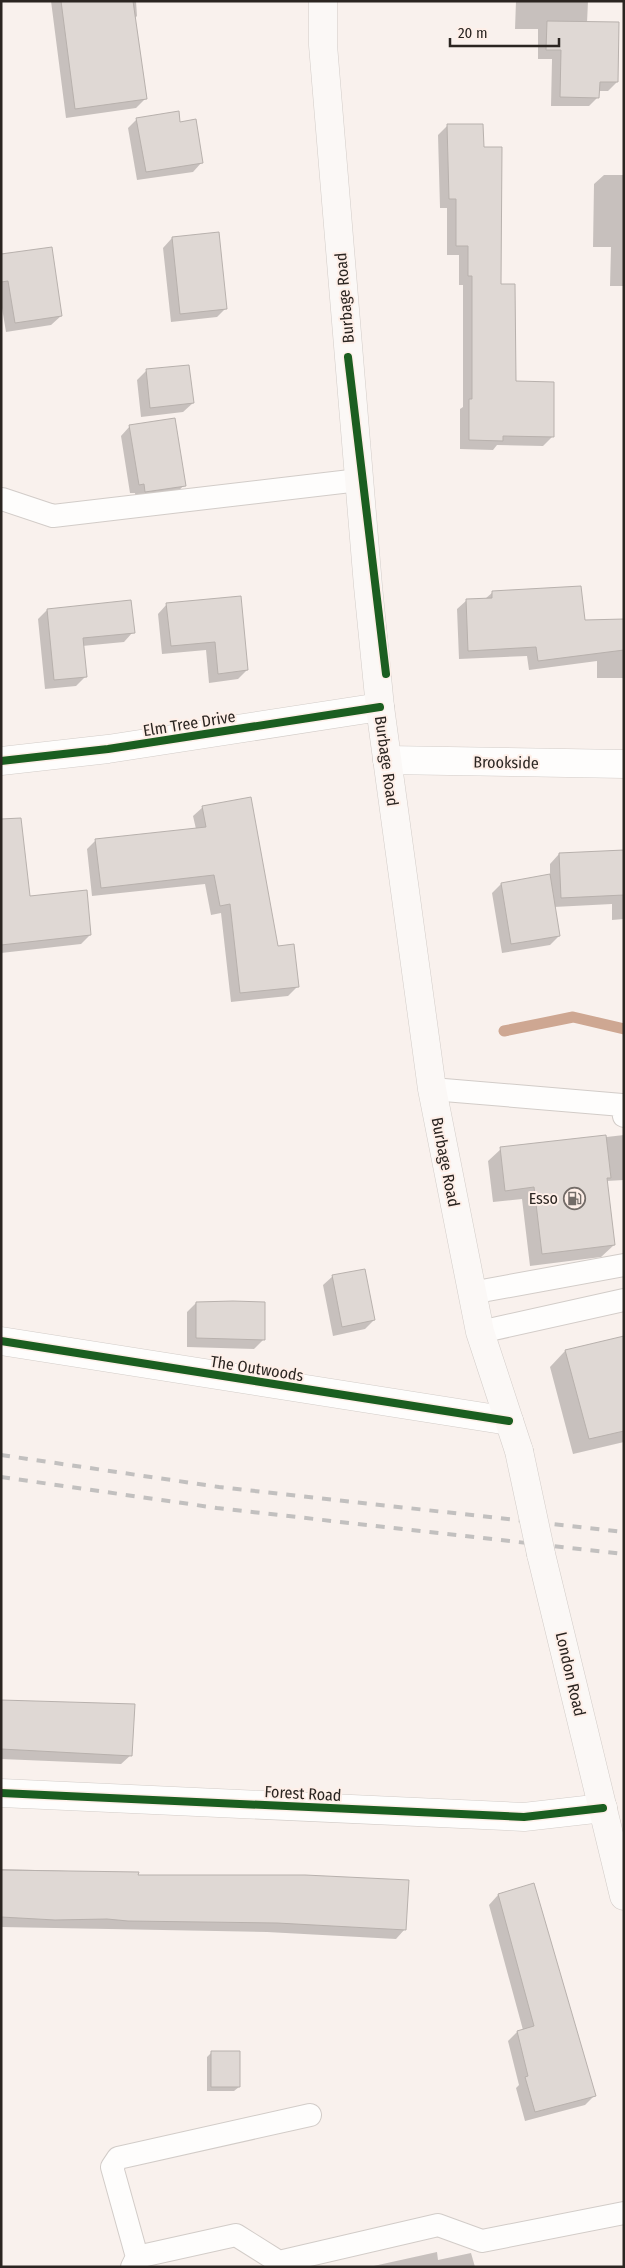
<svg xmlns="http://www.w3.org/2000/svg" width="625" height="2268" viewBox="0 0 625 2268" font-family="'Fira Sans Condensed',sans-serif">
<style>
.shadow{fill:#0003}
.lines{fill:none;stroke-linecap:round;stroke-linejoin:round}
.stream{stroke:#cea792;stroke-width:11}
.building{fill:#dfd8d4;stroke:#b8b1ad}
.lane-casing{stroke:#d2ccc8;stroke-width:24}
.street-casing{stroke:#d2ccc8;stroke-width:29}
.secondary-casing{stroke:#d2ccc8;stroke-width:29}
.lane{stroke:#fefdfc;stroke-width:22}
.street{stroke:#fefdfc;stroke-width:28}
.secondary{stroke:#fbf8f6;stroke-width:28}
.rail{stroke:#c2c0bf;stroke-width:4;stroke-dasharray:9 9;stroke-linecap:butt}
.secondary-bridge-casing{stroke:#d2ccc8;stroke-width:29;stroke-linecap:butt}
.secondary-bridge{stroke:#fbf8f6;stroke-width:28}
.cycleway-casing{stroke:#feefe8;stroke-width:11}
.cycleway{stroke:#1b5e20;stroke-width:8}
.labels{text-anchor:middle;stroke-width:4;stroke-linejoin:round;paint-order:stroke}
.street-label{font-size:16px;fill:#2b2521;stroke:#feefe8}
.poi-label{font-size:16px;fill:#2b2521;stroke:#feefe8;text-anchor:end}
</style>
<rect width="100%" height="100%" fill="#f9f1ed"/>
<path class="shadow" d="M 51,1 L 136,1 L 137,16 L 134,19 L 145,99 L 136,108 L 66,118 Z
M 516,1 L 588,1 L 587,23 L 617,82 L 608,91 L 598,91 L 598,97 L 589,106 L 551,106 L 552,59 L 538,59 L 538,29 L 515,29 Z
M 137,119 L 179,123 L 202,162 L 193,172 L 137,180 L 128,128 Z
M 448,125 L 483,149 L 499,285 L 515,382 L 553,436 L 543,446 L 497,445 L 493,450 L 460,449 L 460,409 L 463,407 L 463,285 L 459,285 L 459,255 L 447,255 L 447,208 L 440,208 L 438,135 Z
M 604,175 L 624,175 L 624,286 L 610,286 L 611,247 L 593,247 L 594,184 Z
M 172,238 L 226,308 L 217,317 L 171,322 L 163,248 Z
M 1,255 L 61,316 L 51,325 L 6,332 L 1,302 Z
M 188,366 L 193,403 L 183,412 L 141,417 L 137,380 L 146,371 Z
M 130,426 L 184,485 L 175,495 L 136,501 L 135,493 L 130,493 L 121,436 Z
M 493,592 L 584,621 L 624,621 L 624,678 L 597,678 L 597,661 L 529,670 L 527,656 L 459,659 L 457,609 L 467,600 L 485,599 Z
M 240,597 L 247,670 L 238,679 L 209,683 L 206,650 L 162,654 L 158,614 L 167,604 Z
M 47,610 L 133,632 L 124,642 L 82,646 L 86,676 L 76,686 L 45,689 L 38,619 Z
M 203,807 L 298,986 L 288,996 L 231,1002 L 221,913 L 211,915 L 205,884 L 92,896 L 87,849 L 96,840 L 196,829 L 193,816 Z
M 624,850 L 624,919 L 612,920 L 612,904 L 554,907 L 559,936 L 550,945 L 502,953 L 492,893 L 501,884 L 550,876 L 550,864 L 559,854 Z
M 1,870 L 28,898 L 90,935 L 81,944 L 1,953 Z
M 624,1135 L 624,1180 L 606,1181 L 614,1245 L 601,1257 L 530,1266 L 522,1199 L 493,1202 L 488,1161 L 501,1149 Z
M 333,1276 L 374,1320 L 365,1329 L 333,1336 L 323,1285 Z
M 196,1303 L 264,1339 L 254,1349 L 187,1347 L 187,1312 Z
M 624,1338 L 624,1442 L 573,1454 L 550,1367 L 565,1351 Z
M 1,1701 L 131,1755 L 121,1764 L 1,1759 Z
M 1,1869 L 137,1873 L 137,1876 L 405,1929 L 396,1939 L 267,1932 L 1,1927 Z
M 533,1885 L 595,2095 L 585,2105 L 525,2121 L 516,2088 L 519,2085 L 508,2041 L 517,2032 L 523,2030 L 489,1905 L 498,1895 Z
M 212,2052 L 239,2087 L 234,2091 L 207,2091 L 207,2057 Z
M 437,2252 L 438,2260 L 471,2253 L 475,2267 L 369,2267 Z"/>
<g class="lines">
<path class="stream" d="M 504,1031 L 573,1017 L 624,1029"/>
</g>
<path class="building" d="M 61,1 L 133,1 L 147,99 L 75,109 Z
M 547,21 L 619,22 L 618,82 L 600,82 L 599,98 L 560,97 L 561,50 L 546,50 Z
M 179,111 L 180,122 L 196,119 L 203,163 L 146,172 L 136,118 Z
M 447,124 L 483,124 L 484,147 L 502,147 L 501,284 L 515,284 L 516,381 L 554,382 L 554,437 L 503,436 L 503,441 L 469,440 L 469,399 L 472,399 L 472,276 L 468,276 L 468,246 L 456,246 L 456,199 L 449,199 Z
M 219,232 L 227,309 L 180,314 L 172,237 Z
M 52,247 L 62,316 L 15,323 L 8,281 L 1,282 L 1,254 Z
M 189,365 L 194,403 L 150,408 L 146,369 Z
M 175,418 L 186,486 L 145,492 L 144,484 L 139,485 L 129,425 Z
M 581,586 L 585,620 L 624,619 L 624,650 L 538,661 L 536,647 L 468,651 L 466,599 L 492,598 L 492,591 Z
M 241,596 L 248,670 L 218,674 L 215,642 L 171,646 L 166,603 Z
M 131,600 L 135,633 L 83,638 L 87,677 L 54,680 L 47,609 Z
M 251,797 L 278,946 L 294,944 L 299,987 L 240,993 L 230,904 L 220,906 L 214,875 L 101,888 L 95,839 L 206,827 L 202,806 Z
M 21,818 L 30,896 L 87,890 L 91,935 L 1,945 L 1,819 Z
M 624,850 L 624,895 L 561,898 L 559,853 Z
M 550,874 L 560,936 L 511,944 L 501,883 Z
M 606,1135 L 611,1178 L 607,1178 L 615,1245 L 542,1254 L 534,1187 L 505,1191 L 500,1147 Z
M 365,1269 L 375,1320 L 342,1327 L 332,1275 Z
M 233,1301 L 265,1302 L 265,1340 L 196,1338 L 196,1302 Z
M 624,1336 L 624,1431 L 589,1439 L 565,1350 Z
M 1,1700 L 135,1704 L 132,1756 L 1,1749 Z
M 1,1870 L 139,1872 L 138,1875 L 305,1875 L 409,1880 L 406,1930 L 277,1923 L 128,1921 L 107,1919 L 55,1920 L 1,1917 Z
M 534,1883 L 596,2096 L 535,2112 L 525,2077 L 528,2076 L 517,2031 L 534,2026 L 498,1894 Z
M 211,2051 L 240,2051 L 240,2087 L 211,2087 Z"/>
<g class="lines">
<defs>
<path id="lane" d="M 2,499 L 53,516 L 359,480
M 432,1089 L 622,1105 L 624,1116
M 471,1293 L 624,1265
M 480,1332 L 624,1300
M 137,2257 L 112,2167 L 118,2158 L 310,2115
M 132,2267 L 137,2257 L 236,2235 L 279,2262 L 438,2225 L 482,2241 L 624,2213"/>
<path id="street" d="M 387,760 L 624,764
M 1,761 L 108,749 L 380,707
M 1,1341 L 509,1421
M 1,1793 L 524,1817 L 603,1808"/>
<path id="secondary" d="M 323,1 L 323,45 L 368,586 L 380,707 L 432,1089 L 480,1332 L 519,1451
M 541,1554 L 624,1896"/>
</defs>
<use href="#lane" class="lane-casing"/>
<use href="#street" class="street-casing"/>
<use href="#secondary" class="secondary-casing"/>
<use href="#lane" class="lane"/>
<use href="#street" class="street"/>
<use href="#secondary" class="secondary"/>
<path class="rail" d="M 1,1455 L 219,1487 L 624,1532
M 1,1477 L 217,1508 L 624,1554"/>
<defs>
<path id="secondary-bridge" d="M 519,1451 L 541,1554"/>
</defs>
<use href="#secondary-bridge" class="secondary-bridge-casing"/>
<use href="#secondary-bridge" class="secondary-bridge"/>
<defs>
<path id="cycleway" d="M 348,357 L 386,674
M 1,761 L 108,749 L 380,707
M 1,1341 L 509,1421
M 1,1793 L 524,1817 L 603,1808"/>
</defs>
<use href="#cycleway" class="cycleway-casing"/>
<use href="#cycleway" class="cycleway"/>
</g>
<defs>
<symbol id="fuel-ring" viewBox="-11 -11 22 22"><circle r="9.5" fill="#feefe8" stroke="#736c68" stroke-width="1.5"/><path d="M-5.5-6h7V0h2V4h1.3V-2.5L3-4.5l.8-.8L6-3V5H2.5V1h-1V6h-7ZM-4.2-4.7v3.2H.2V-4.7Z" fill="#736c68"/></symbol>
</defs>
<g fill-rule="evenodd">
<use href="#fuel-ring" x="562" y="1186" width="25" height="25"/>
</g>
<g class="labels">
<g class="street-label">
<text transform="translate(344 298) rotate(-95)" y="6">Burbage Road</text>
<text transform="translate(189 723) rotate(-9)" y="6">Elm Tree Drive</text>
<text transform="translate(387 761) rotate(82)" y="6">Burbage Road</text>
<text transform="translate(506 762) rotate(1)" y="6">Brookside</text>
<text transform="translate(446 1162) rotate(79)" y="6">Burbage Road</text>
<text transform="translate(257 1368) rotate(9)" y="6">The Outwoods</text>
<text transform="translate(571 1674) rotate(77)" y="6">London Road</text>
<text transform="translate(303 1793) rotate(3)" y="6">Forest Road</text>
</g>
<g class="poi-label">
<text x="558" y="1204">Esso</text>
</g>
</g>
<rect width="625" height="2268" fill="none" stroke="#2b2521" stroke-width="5"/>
<path d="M450 38v8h109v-8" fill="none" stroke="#2b2521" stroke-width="2.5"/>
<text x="458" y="38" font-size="15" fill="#2b2521" stroke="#feefe8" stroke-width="4" paint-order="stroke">20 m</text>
</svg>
